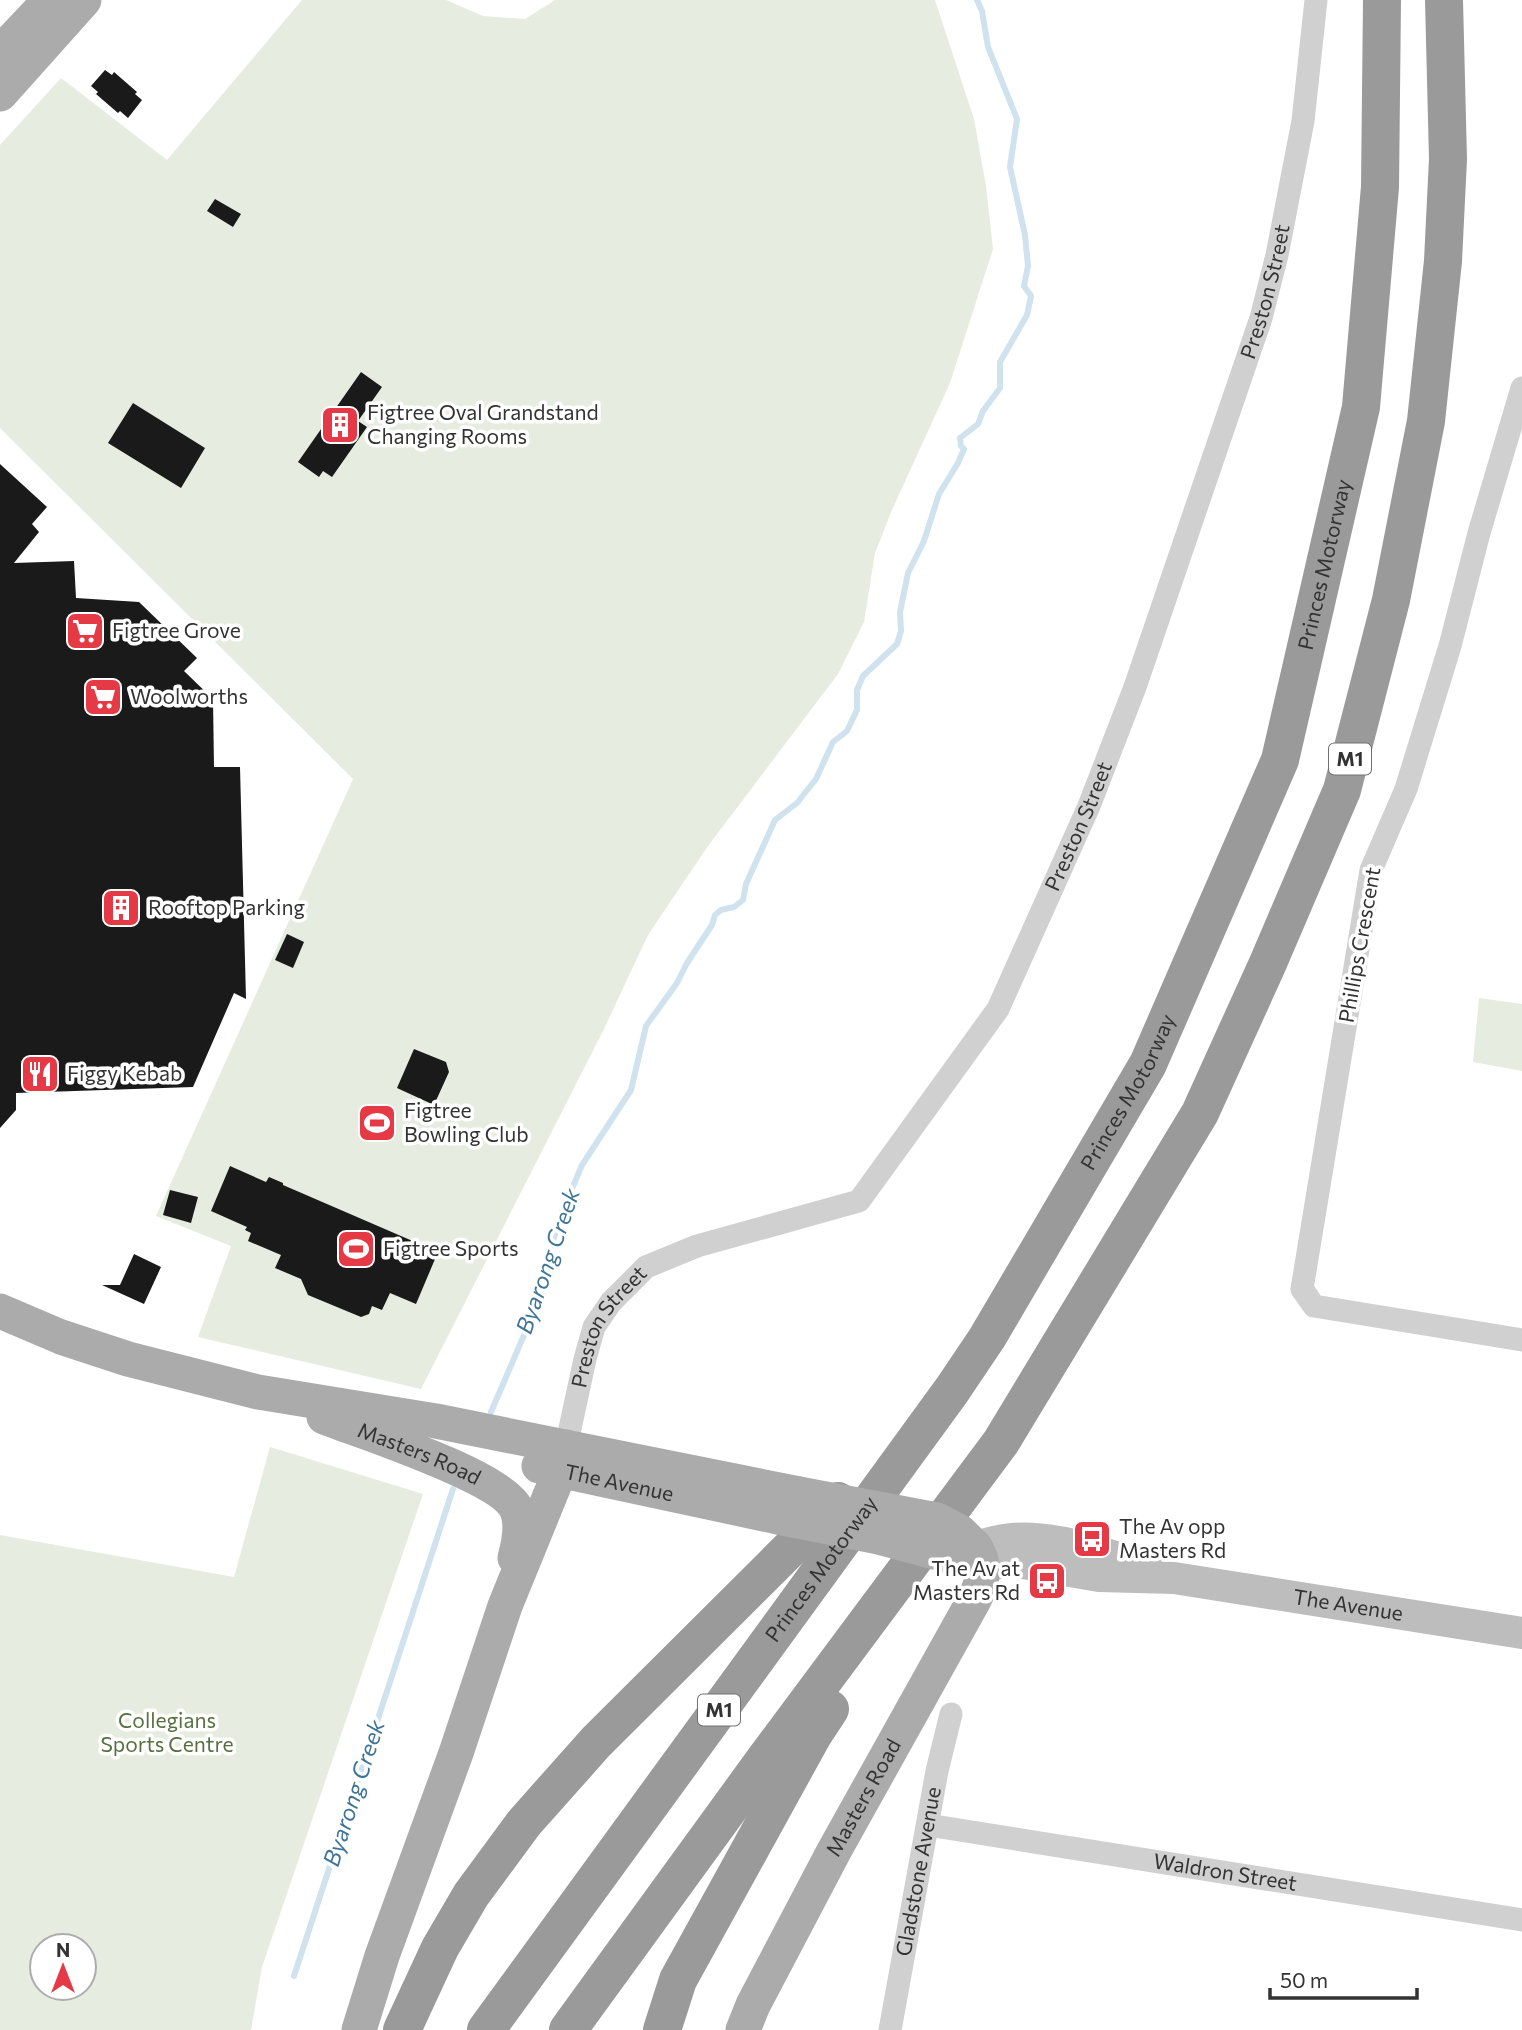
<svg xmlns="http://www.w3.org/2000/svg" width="1522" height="2030" viewBox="0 0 1522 2030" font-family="Commissioner,sans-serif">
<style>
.green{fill:#e6ecdf;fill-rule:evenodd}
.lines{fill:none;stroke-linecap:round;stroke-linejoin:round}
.stream{stroke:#cfe2ee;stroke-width:6}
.building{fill:#1a1a1a}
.minor{stroke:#d0d0d0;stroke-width:23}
.secondary{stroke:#bdbdbd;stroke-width:32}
.primary{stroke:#ababab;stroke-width:35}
.motorway{stroke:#9a9a9a;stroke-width:38}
.primary-bridge{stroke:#ababab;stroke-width:35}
.labels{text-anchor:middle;stroke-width:7;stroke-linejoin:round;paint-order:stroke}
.shield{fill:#fff;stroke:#707070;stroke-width:2}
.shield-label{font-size:19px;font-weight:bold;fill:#333}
.street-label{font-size:21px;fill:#333;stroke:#fff}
.poi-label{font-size:21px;fill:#333;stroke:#fff;text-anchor:start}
.park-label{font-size:21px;fill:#56703f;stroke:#fff}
.water-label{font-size:23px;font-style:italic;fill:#3f7597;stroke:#fff}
</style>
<rect width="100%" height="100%" fill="#fff"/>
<path class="green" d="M 302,0 L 446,0 L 483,16 L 525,19 L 555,0 L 935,0 L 974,119 L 986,186 L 993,249 L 950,383 L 892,510 L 875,553 L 864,622 L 838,674 L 708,846 L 648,935 L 603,1031 L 421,1389 L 198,1337 L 231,1246 L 156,1216 L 353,779 L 0,428 L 0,145 L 61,78 L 167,160 Z
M 1479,998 L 1522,1004 L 1522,1071 L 1473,1062 Z
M 270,1447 L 423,1494 L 262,1967 L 251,2030 L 0,2030 L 0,1535 L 234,1577 ZM 42,1946 L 84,1946 L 84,1988 L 42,1988 Z"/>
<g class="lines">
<path class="stream" d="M 491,1412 L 537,1305 L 545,1266 L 562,1212 L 582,1165 L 631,1090 L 646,1026 L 677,983 L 687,963 L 712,925 L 715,915 L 721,910 L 734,907 L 743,900 L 746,884 L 775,820 L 797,803 L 816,779 L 833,742 L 847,731 L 857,710 L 857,690 L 863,676 L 897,644 L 901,631 L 900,612 L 908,573 L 924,541 L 939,494 L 958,463 L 964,449 L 961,446 L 960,438 L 978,424 L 983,411 L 1000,388 L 1000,362 L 1027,315 L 1031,296 L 1024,286 L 1028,266 L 1025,235 L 1010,167 L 1017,119 L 988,47 L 982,11 L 977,0
M 294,1976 L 453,1489"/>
</g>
<path class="building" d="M 105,70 L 112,75 L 114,72 L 137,92 L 135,94 L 142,100 L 128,118 L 120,111 L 118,113 L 96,94 L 98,92 L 91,86 Z
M 215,199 L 241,214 L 233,227 L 207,211 Z
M 361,372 L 382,387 L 358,421 L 367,427 L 332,477 L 323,471 L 319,477 L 298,462 Z
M 133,403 L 205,448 L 181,488 L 108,443 Z
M 0,464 L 47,507 L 32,524 L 39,532 L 14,563 L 74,561 L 76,598 L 139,602 L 197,658 L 184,671 L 213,699 L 214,767 L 240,767 L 246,999 L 234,993 L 193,1087 L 16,1093 L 16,1110 L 0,1128 Z
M 287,934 L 304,942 L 293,968 L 275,960 Z
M 414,1049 L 446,1062 L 449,1072 L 434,1105 L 397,1088 Z
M 230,1166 L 266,1182 L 269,1177 L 283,1183 L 283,1185 L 438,1252 L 416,1304 L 390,1293 L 382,1310 L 372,1306 L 369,1314 L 361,1317 L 308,1295 L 301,1279 L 275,1268 L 281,1255 L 248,1241 L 251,1233 L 245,1230 L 247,1227 L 211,1211 Z
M 170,1190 L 198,1197 L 191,1223 L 163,1215 Z
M 134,1254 L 161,1267 L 144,1304 L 102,1285 L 120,1285 Z"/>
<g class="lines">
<g class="minor">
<path d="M 1522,388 L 1479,533 L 1450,646 L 1406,789 L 1371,870 L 1302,1289 L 1314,1306 L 1522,1340"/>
<path id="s1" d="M 566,1447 L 585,1359 L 594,1327 L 611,1302 L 646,1267 L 697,1246 L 859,1201 L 998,1009 L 1089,806 L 1135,687 L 1261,318 L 1277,255 L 1303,121 L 1316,0"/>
<path id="s2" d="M 928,1825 L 1522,1920"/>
<path id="s3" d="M 890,2030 L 937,1771 L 951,1714"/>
</g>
<g class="secondary">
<path d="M 975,1547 C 987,1544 999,1540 1012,1539 C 1055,1535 1107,1554 1147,1568"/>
<path id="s4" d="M 983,1566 L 1012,1561 L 1099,1576 L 1174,1578 L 1522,1633"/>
</g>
<g class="primary">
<path d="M 0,53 L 50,0"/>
<path d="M 0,94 L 84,0"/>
<path d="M 0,1311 L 61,1337 L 128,1359 L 258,1392 L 436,1421 L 799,1494"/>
<path id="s5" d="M 324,1417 C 362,1432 502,1476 517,1510 C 523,1525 519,1543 515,1558"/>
<path id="s6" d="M 539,1466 L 778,1517"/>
<path d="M 359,2030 L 382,1956 L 456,1753 L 505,1606 L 560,1471 L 566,1447"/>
<path id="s7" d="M 743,2030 L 753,2005 L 834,1851 L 974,1600 C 983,1582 987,1565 975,1547"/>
</g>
<g class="motorway">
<path d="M 402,2030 L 440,1948 L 471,1895 L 524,1823 L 596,1742 L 838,1501"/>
<path id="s8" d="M 486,2030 L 952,1390 L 987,1338 L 1148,1064 L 1280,760 L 1361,407 L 1380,187 L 1382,0"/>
<path d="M 568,2030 L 765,1759 L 1001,1442 L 1200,1113 L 1268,963 L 1342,790 L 1391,600 L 1426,421 L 1443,261 L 1448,159 L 1444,0"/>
<path d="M 662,2030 L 678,1980 L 813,1735 L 830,1709"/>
</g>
<path class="primary-bridge" d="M 799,1494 L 937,1520 L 960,1532 L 975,1547
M 778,1517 L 879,1537 L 968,1561"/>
</g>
<defs>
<symbol id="building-square" viewBox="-11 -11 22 22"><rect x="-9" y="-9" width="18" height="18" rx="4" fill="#e63946" stroke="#fff"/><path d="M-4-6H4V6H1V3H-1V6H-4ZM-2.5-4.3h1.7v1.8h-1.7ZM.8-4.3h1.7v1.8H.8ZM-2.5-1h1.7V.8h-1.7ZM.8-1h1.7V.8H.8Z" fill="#fff"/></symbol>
<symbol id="supermarket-square" viewBox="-11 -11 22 22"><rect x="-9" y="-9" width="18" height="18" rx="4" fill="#e63946" stroke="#fff"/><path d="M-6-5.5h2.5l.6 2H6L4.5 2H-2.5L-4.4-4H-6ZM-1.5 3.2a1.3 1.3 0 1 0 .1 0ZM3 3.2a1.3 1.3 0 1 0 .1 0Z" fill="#fff"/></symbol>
<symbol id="restaurant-square" viewBox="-11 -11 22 22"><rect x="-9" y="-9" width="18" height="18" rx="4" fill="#e63946" stroke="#fff"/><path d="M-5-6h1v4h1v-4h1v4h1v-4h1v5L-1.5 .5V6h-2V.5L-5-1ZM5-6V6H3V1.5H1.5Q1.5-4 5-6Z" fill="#fff"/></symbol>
<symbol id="stadium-square" viewBox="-11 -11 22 22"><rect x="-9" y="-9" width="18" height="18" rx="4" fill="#e63946" stroke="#fff"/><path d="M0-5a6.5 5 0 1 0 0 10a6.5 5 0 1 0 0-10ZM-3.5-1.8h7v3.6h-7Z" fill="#fff"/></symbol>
<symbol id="bus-square" viewBox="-11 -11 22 22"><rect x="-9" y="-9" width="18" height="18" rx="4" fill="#e63946" stroke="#fff"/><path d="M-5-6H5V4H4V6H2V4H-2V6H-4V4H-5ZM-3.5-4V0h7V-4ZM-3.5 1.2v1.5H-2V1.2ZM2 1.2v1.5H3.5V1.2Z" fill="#fff"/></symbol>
</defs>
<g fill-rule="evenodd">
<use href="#building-square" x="318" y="403" width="44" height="44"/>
<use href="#supermarket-square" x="63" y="609" width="44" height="44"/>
<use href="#supermarket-square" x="81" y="675" width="44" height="44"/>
<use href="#building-square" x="99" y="886" width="44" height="44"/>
<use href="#restaurant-square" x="18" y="1052" width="44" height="44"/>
<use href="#stadium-square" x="355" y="1101" width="44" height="44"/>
<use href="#stadium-square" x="334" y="1227" width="44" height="44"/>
<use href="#bus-square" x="1070" y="1517" width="44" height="44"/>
<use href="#bus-square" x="1025" y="1559" width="44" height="44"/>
</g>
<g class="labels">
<g class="shield">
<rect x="1329" y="743.5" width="42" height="31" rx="5"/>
<rect x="698" y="1694.5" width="42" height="31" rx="5"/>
</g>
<g class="shield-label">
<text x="1350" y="766">M1</text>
<text x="719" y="1717">M1</text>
</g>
<g class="street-label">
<text dy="7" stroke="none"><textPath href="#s1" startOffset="1430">Preston Street</textPath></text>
<text dy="7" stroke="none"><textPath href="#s8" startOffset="1704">Princes Motorway</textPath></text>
<text dy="7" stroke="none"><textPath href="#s1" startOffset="863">Preston Street</textPath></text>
<text transform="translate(1360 945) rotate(-80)" y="7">Phillips Crescent</text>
<text dy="7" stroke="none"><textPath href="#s8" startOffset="1138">Princes Motorway</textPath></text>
<text dy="7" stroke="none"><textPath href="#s1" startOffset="130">Preston Street</textPath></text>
<text dy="7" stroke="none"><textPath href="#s5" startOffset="102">Masters Road</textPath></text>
<text dy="7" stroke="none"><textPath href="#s6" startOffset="82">The Avenue</textPath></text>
<text dy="7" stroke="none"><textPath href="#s8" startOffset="570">Princes Motorway</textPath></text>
<text dy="7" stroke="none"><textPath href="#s4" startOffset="369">The Avenue</textPath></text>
<text dy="7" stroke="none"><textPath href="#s7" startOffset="262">Masters Road</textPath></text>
<text dy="7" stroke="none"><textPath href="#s3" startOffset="161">Gladstone Avenue</textPath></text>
<text dy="7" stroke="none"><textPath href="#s2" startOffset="301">Waldron Street</textPath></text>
</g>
<g class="poi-label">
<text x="367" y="420">Figtree Oval Grandstand<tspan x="367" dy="24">Changing Rooms</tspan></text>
<text x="112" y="638">Figtree Grove</text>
<text x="130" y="704">Woolworths</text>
<text x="148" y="915">Rooftop Parking</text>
<text x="67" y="1081">Figgy Kebab</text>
<text x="404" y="1118">Figtree<tspan x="404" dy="24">Bowling Club</tspan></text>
<text x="383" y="1256">Figtree Sports</text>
<text x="1119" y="1534">The Av opp<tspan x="1119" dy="24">Masters Rd</tspan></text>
<text x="1020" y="1576" text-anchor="end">The Av at<tspan x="1020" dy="24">Masters Rd</tspan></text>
</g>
<g class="park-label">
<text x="167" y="1728">Collegians<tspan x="167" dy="24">Sports Centre</tspan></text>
</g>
<g class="water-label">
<text transform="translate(548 1261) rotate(-71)" y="8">Byarong Creek</text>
<text transform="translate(354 1793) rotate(-72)" y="8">Byarong Creek</text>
</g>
</g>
<g transform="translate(63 1967)"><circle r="33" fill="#ffffff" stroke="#adadad" stroke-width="2"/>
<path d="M0-5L12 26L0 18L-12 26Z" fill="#e63946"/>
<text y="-10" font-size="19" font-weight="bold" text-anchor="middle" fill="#333333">N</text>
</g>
<path d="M1270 1988v10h147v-10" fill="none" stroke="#333333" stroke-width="3.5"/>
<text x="1280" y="1988" font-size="21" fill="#333333" stroke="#ffffff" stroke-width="5" paint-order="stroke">50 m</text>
</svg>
